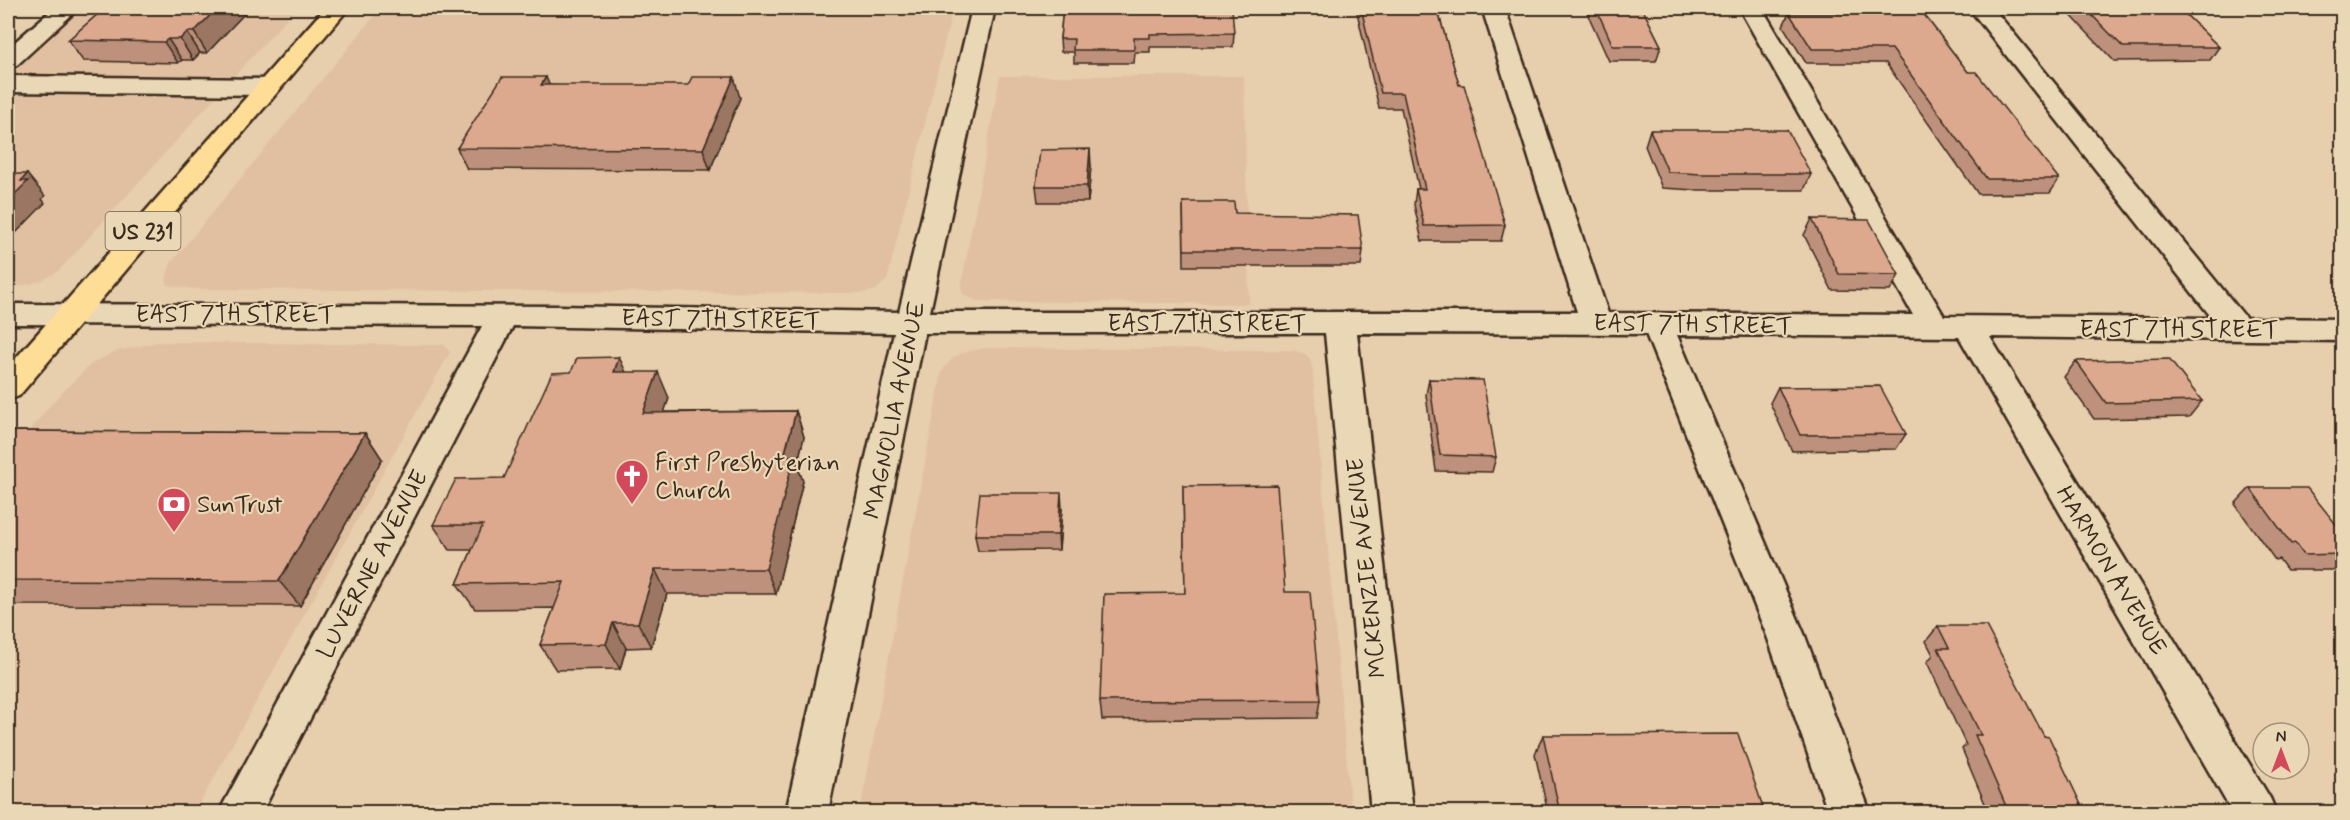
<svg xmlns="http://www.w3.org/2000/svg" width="2350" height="820" viewBox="0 0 2350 820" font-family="Mynerve,sans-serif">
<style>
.built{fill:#e1c0a1}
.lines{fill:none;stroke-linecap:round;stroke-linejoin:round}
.minor-casing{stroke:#3b2a1e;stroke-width:5}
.major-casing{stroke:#3b2a1e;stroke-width:5}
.minor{fill:#ead7b5;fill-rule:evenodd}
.major{fill:#fedd96;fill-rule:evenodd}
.wall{fill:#bd917b;stroke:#3b2a1e;stroke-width:1.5}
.shaded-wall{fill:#9a7664;stroke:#3b2a1e;stroke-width:1.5}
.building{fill:#dca98f;stroke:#3b2a1e;stroke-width:1.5}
.labels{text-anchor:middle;stroke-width:4.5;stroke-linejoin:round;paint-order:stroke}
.shield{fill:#ead7b5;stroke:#705e4b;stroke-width:1.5}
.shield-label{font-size:22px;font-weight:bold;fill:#3b2a1e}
.street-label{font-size:24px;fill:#3b2a1e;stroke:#ead7b5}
.poi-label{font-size:24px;fill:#3b2a1e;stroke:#ead7b5;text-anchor:start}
</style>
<rect width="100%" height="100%" fill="#e7cead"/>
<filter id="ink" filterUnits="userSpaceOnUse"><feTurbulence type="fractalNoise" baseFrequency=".0167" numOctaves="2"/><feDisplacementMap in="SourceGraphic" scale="12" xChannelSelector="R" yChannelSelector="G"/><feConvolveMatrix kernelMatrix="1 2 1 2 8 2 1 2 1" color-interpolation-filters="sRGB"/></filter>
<g filter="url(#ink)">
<path class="built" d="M 79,8 L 296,8 L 65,264 L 57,272 L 41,281 L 8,289 L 8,72 Z
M 381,8 L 953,8 L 887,280 L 876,290 L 862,293 L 193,289 L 168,285 L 166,279 L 171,263 Z
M 1000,76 L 1244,76 L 1249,304 L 977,301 L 963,294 L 961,289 L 964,270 Z
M 157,342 L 437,345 L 444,345 L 450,352 L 195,812 L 8,812 L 8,457 L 51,404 L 91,364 L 114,352 Z
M 984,348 L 1280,350 L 1296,351 L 1308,356 L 1312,365 L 1351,812 L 860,812 L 942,371 L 954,357 L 962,353 Z"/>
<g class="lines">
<defs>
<path id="minor" d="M 54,8 L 79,8 L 17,65 L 8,67 L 8,48 Z
M 972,8 L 995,8 L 930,312 L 1577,312 L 1482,8 L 1505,8 L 1608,313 L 1913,315 L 1739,8 L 1762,8 L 1944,316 L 2212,318 L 1969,8 L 1993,8 L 2246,318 L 2342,319 L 2342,341 L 1990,337 L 2270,798 L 2276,812 L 2232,812 L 1959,337 L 1677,335 L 1805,636 L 1870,812 L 1828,812 L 1767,636 L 1646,334 L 1357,333 L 1413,812 L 1371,812 L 1325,333 L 925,333 L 828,812 L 786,812 L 894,333 L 513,326 L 262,812 L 219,812 L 482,326 L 8,324 L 8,304 L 557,306 L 899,312 Z
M 8,76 L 268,79 L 277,82 L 281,87 L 277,92 L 268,95 L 8,92 Z"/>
<path id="major" d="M 325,8 L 349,8 L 19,396 L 8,400 L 8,367 Z"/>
</defs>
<use href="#minor" class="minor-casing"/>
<use href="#major" class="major-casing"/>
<use href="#minor" class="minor"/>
<use href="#major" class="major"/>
</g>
<path class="wall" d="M 105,8 L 240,8 L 244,14 L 207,53 L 200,53 L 193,60 L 182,60 L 178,63 L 83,61 L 68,40 Z
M 1063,8 L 1234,33 L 1233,47 L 1150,47 L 1150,52 L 1135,52 L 1134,63 L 1074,63 L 1074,52 L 1061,52 L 1060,39 Z
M 1356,8 L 1437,8 L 1459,85 L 1505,225 L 1501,241 L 1422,241 L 1414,205 L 1416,189 L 1419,189 L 1401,108 L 1379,108 Z
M 1585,8 L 1642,8 L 1661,46 L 1656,61 L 1609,61 Z
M 1830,8 L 1919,8 L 1968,72 L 2059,179 L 2050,193 L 1978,194 L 1886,63 L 1806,63 L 1783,26 L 1789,13 L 1834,13 Z
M 2064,8 L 2179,8 L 2219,47 L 2210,60 L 2114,61 Z
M 549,85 L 740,98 L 710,170 L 467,169 L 457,148 Z
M 1650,130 L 1811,174 L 1804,190 L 1695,190 L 1662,188 L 1645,146 Z
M 1091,165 L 1088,202 L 1038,202 L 1036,186 Z
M 1183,202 L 1235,213 L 1363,250 L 1361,266 L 1184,266 Z
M 1812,219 L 1899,275 L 1890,291 L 1832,290 L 1804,235 Z
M 619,357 L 625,372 L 669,398 L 664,412 L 796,411 L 804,437 L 797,465 L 803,481 L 776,594 L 667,594 L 651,647 L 626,648 L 620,669 L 556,670 L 540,645 L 554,608 L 475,609 L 457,584 L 472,550 L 450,550 L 433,525 L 504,478 L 571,372 Z
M 2076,361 L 2202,401 L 2189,417 L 2094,419 L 2064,377 Z
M 1429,379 L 1496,457 L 1492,472 L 1436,471 L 1426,395 Z
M 1778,387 L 1906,434 L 1896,449 L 1792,451 L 1770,403 Z
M 8,431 L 365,433 L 382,459 L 300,606 L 8,605 Z
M 1183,486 L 1285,592 L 1320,700 L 1317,718 L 1102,720 L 1100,701 L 1185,593 Z
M 2250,488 L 2343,533 L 2343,565 L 2337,570 L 2287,570 L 2279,559 L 2275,560 L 2235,504 Z
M 1062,508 L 1059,550 L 978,551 L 975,535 Z
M 1938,626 L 2044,736 L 2085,813 L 1989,813 L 1962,749 L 1966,745 L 1927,662 L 1933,655 L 1926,641 Z
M 1543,735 L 1765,813 L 1548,813 L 1535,754 Z"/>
<path class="shaded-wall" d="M 217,8 L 240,8 L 244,14 L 207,53 L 194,32 Z
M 187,32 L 200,53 L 193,60 L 180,39 Z
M 168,39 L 182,60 L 178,63 L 164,42 Z
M 546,77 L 555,98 L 541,85 Z
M 734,77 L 740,98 L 710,170 L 703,149 Z
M 1090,149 L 1091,165 L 1088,202 L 1087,186 Z
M 27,174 L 45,196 L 42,199 L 45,203 L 10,239 L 8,236 L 8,201 L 21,181 Z
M 619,357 L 631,383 L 614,372 Z
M 658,372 L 669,398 L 655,439 L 643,413 Z
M 796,411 L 804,437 L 797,465 L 803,481 L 776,594 L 766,569 L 784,456 Z
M 365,433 L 382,459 L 300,606 L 279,581 Z
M 1061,493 L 1062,508 L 1059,550 L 1058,535 Z
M 655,569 L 667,594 L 651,647 L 638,623 Z
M 613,623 L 626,648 L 620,669 L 606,644 Z"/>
<path class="building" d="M 105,8 L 217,8 L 194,32 L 187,32 L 180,39 L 168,39 L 164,42 L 68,40 Z
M 1063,8 L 1232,8 L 1234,33 L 1150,34 L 1150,38 L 1134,38 L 1134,50 L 1073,50 L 1074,39 L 1060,39 Z
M 1361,8 L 1437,8 L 1459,85 L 1464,85 L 1505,225 L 1424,226 L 1416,189 L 1425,189 L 1403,93 L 1381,93 Z
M 1596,8 L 1642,8 L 1661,46 L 1613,46 Z
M 1845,8 L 1919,8 L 1968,72 L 1976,72 L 2059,179 L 1987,179 L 1892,49 L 1812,49 L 1789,13 L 1849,13 Z
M 2085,8 L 2179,8 L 2219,47 L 2123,47 Z
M 502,77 L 546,77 L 541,85 L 688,85 L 692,77 L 734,77 L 703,149 L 457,148 Z
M 1650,130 L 1787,130 L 1811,174 L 1701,174 L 1668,172 Z
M 1090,149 L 1087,186 L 1036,186 L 1040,150 Z
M 8,174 L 27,174 L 21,181 L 28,181 L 8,201 Z
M 1183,202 L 1234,202 L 1235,213 L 1358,215 L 1363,250 L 1184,250 Z
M 1812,219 L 1869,220 L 1899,275 L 1839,274 Z
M 619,357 L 614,372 L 658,372 L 643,413 L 796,411 L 784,456 L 794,456 L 766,569 L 655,569 L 638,623 L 613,623 L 606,644 L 540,645 L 564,582 L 457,584 L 483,525 L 433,525 L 456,479 L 504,478 L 552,373 L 571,372 L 577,358 Z
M 2169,359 L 2202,401 L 2106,403 L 2076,361 Z
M 1429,379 L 1483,380 L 1496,457 L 1440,455 Z
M 1880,386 L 1906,434 L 1800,435 L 1778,387 Z
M 8,431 L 365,433 L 279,581 L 8,580 Z
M 1277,485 L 1285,592 L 1310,592 L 1320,700 L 1100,701 L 1104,594 L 1185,593 L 1183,486 Z
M 2250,488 L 2307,488 L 2343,533 L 2343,554 L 2304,555 L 2295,543 L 2291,544 Z
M 980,493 L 1061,493 L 1058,535 L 975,535 Z
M 1938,626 L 1986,626 L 2044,736 L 2049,737 L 2085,813 L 2009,813 L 1975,735 L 1981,735 L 1938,648 L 1949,648 Z
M 1738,734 L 1765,813 L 1560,813 L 1543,735 Z"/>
</g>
<defs>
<symbol id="church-pin" viewBox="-11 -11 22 30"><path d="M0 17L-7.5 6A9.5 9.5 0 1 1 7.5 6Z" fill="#d1495b" stroke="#ead7b5"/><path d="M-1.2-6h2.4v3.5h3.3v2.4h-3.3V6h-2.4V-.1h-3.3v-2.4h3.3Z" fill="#fff"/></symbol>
<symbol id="bank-pin" viewBox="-11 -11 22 30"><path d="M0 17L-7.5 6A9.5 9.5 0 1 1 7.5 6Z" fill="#d1495b" stroke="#ead7b5"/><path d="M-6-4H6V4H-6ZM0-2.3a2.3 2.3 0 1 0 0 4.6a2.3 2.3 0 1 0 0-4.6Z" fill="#fff"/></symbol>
</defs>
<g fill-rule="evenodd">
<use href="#church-pin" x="613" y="457" width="38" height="52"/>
<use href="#bank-pin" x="155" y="485" width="38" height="52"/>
</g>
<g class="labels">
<rect class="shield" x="105.5" y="212" width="75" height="38" rx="4.5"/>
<g class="shield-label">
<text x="143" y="239">US 231</text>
</g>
<g class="street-label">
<text x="235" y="322">EAST 7TH STREET</text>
<text transform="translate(721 319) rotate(1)" y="8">EAST 7TH STREET</text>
<text x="1207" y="331">EAST 7TH STREET</text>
<text transform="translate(1693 324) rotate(1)" y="8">EAST 7TH STREET</text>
<text x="2179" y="337">EAST 7TH STREET</text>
<text transform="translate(894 410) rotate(-78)" y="8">MAGNOLIA AVENUE</text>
<text transform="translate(372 564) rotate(-62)" y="8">LUVERNE AVENUE</text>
<text transform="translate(1366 568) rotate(-96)" y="8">MCKENZIE AVENUE</text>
<text transform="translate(2112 570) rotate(59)" y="8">HARMON AVENUE</text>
</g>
<g class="poi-label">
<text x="655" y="470">First Presbyterian<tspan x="655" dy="28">Church</tspan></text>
<text x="197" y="512">SunTrust</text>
</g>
</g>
<rect width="2350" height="820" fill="none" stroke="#ead7b5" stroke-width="30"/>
<rect x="15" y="15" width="2320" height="790" fill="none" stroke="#3b2a1e" stroke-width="2" filter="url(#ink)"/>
<g transform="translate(2281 751)"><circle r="28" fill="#ead7b5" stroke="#a49279" stroke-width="1.5"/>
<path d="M0-4.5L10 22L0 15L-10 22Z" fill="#d1495b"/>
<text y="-9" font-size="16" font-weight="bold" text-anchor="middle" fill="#3b2a1e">N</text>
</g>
</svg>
